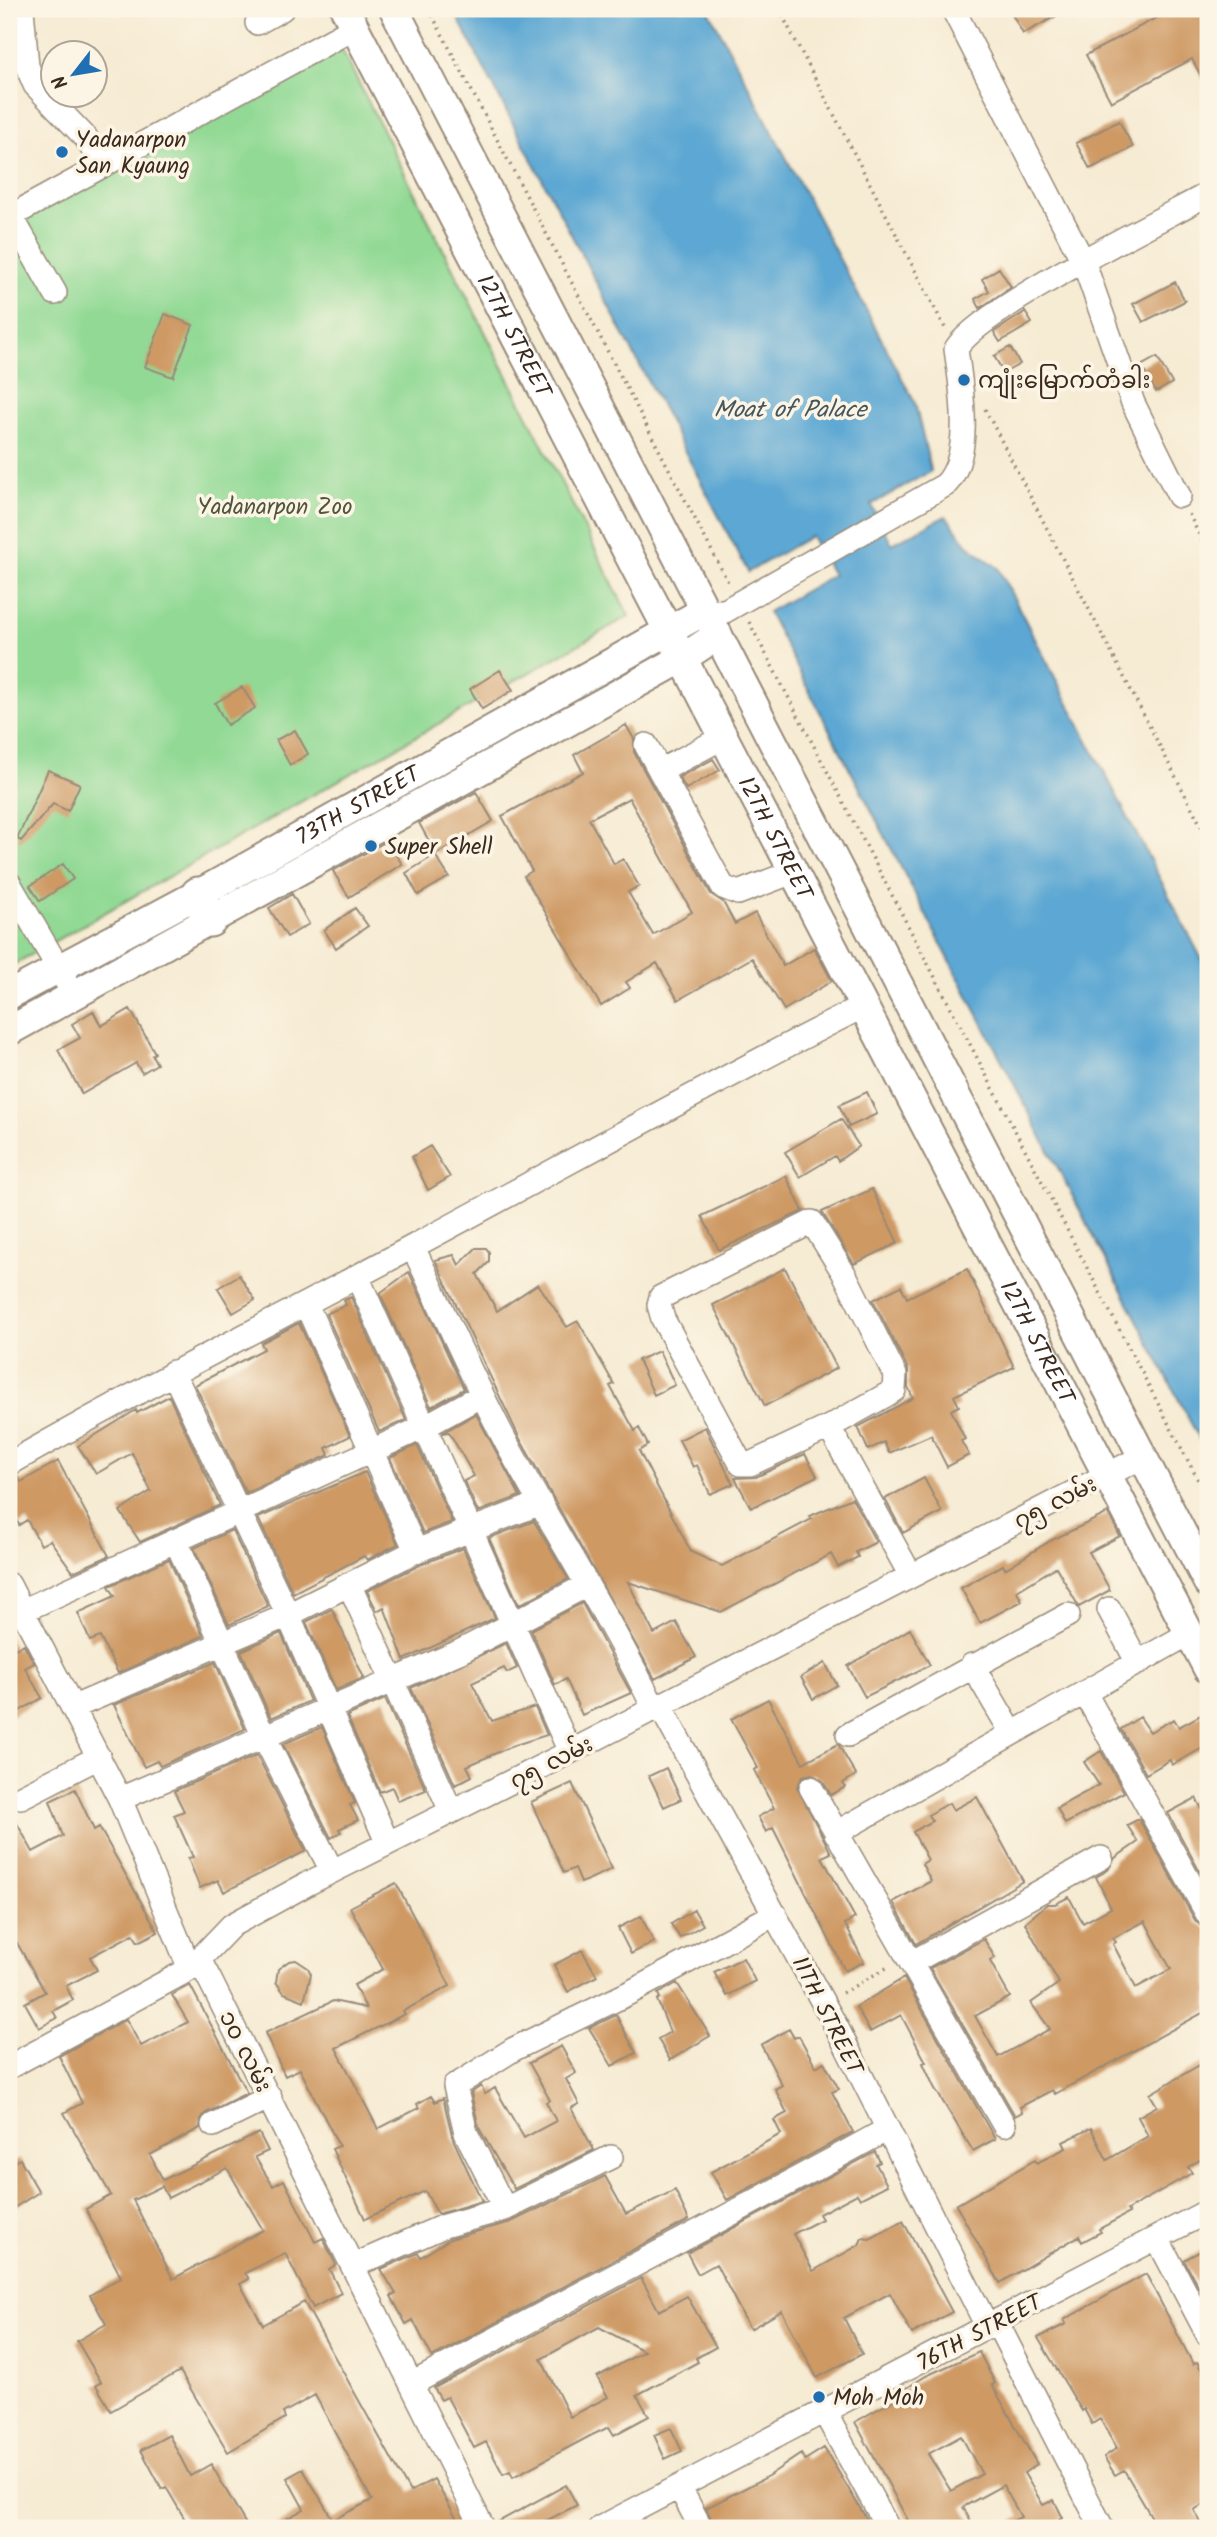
<svg xmlns="http://www.w3.org/2000/svg" width="1217" height="2537" viewBox="0 0 1217 2537" font-family="Kalam,'Noto Sans Myanmar',sans-serif">
<style>
.green{fill:#91d994;stroke:#668259;stroke-width:2}
.water{fill:#5ba7d3;stroke:#4b6878;stroke-width:2}
.building{fill:#ce9964;fill-rule:evenodd}
.lines{fill:none;stroke-linecap:round;stroke-linejoin:round}
.minor-casing{stroke:#988a78;stroke-width:26}
.major-casing{stroke:#988a78;stroke-width:32}
.highway-casing{stroke:#988a78;stroke-width:37}
.path{stroke:#988a78;stroke-width:3.5;stroke-dasharray:2 5;stroke-linecap:butt}
.minor{stroke:#fff;stroke-width:23}
.major{stroke:#fff;stroke-width:28}
.highway{stroke:#fff;stroke-width:33}
.poi-dot{fill:#1f6fb2;stroke:#fcf5e5;stroke-width:2.5}
.labels{text-anchor:middle;stroke-width:7;stroke-linejoin:round;paint-order:stroke}
.poi-label{font-size:23px;fill:#3b2a1e;stroke:#fcf5e5;text-anchor:start}
.street-label{font-size:23px;fill:#3b2a1e;stroke:#fcf5e5}
.park-label{font-size:23px;fill:#50563c;stroke:#fcf5e5}
.water-label{font-size:24px;font-style:italic;fill:#46565d;stroke:#fcf5e5}
</style>
<rect width="100%" height="100%" fill="#fcf5e5"/>
<filter id="ink" filterUnits="userSpaceOnUse"><feTurbulence type="fractalNoise" baseFrequency=".0143" numOctaves="2"/><feDisplacementMap in="SourceGraphic" scale="14" xChannelSelector="R" yChannelSelector="G"/><feConvolveMatrix kernelMatrix="1 2 1 2 8 2 1 2 1" color-interpolation-filters="sRGB"/></filter>
<filter id="wash" filterUnits="userSpaceOnUse"><feTurbulence type="fractalNoise" baseFrequency=".00686" numOctaves="4" result="noise"/><feDisplacementMap in="SourceGraphic" scale="28" xChannelSelector="R" yChannelSelector="G"/><feGaussianBlur stdDeviation="1.57" result="paint"/><feColorMatrix in="noise" values="0 0 0 0 0 0 0 0 0 0 0 0 0 0 0 0 0 1.4 0 .05"/><feComposite in="paint" operator="in"/></filter>
<g filter="url(#wash)">
<rect width="100%" height="100%" fill="#f6ebd3"/>
<path class="green" d="M 341,48 L 629,616 L 9,967 L 9,221 Z"/>
<path class="water" d="M 453,9 L 708,9 L 915,403 L 931,471 L 871,505 L 892,544 L 946,516 L 968,545 L 998,568 L 1208,971 L 1208,1456 L 768,612 L 833,575 L 811,536 L 748,572 Z"/>
<g id="blocks">
<path class="building" d="M 1009,9 L 1069,9 L 1023,34 Z
M 1173,9 L 1199,9 L 1208,25 L 1208,89 L 1192,59 L 1111,102 L 1086,55 Z
M 1119,121 L 1133,147 L 1090,169 L 1076,143 Z
M 999,268 L 1011,287 L 980,308 L 975,299 L 989,291 L 982,279 Z
M 1175,282 L 1185,301 L 1143,322 L 1133,304 Z
M 1025,312 L 1032,323 L 1000,342 L 994,332 Z
M 165,314 L 193,325 L 173,377 L 145,367 Z
M 1010,347 L 1020,364 L 1004,373 L 994,356 Z
M 1157,357 L 1172,383 L 1156,392 L 1141,366 Z
M 500,670 L 513,690 L 482,709 L 470,689 Z
M 242,687 L 255,708 L 227,725 L 215,703 Z
M 626,725 L 634,739 L 634,752 L 711,894 L 723,902 L 735,924 L 755,913 L 783,966 L 814,948 L 832,981 L 784,1010 L 752,958 L 678,1000 L 657,963 L 626,982 L 630,988 L 601,1006 L 524,876 L 532,871 L 502,816 L 583,772 L 574,755 ZM 629,798 L 692,912 L 653,935 L 628,892 L 639,886 L 623,859 L 614,864 L 589,819 Z
M 295,730 L 308,754 L 290,765 L 276,740 Z
M 713,759 L 720,770 L 686,789 L 679,777 Z
M 48,770 L 80,784 L 68,811 L 53,804 L 21,841 L 17,839 Z
M 476,792 L 493,821 L 436,854 L 419,823 Z
M 387,841 L 402,864 L 349,897 L 333,871 Z
M 435,855 L 449,877 L 418,895 L 406,873 Z
M 63,864 L 73,879 L 40,901 L 30,886 Z
M 292,894 L 309,924 L 287,937 L 269,908 Z
M 355,908 L 368,926 L 336,948 L 324,930 Z
M 130,1009 L 155,1053 L 152,1055 L 157,1064 L 142,1073 L 136,1063 L 82,1094 L 58,1050 L 80,1038 L 72,1024 L 93,1011 L 101,1026 Z
M 867,1092 L 877,1114 L 849,1127 L 839,1105 Z
M 841,1119 L 859,1146 L 838,1161 L 835,1156 L 800,1177 L 785,1152 Z
M 430,1146 L 450,1177 L 428,1190 L 412,1157 Z
M 786,1176 L 803,1211 L 719,1250 L 702,1216 Z
M 872,1189 L 898,1243 L 854,1264 L 822,1212 Z
M 476,1248 L 486,1248 L 489,1252 L 489,1262 L 477,1274 L 497,1311 L 538,1284 L 567,1327 L 578,1321 L 614,1384 L 610,1386 L 635,1431 L 639,1428 L 648,1445 L 639,1451 L 691,1552 L 722,1566 L 812,1519 L 810,1516 L 852,1498 L 876,1542 L 856,1552 L 858,1557 L 838,1567 L 831,1554 L 721,1612 L 628,1582 L 654,1634 L 676,1622 L 696,1657 L 655,1679 L 519,1437 L 435,1260 L 454,1255 L 459,1265 Z
M 785,1268 L 837,1368 L 765,1406 L 713,1305 Z
M 967,1269 L 1014,1367 L 954,1396 L 959,1406 L 951,1410 L 965,1439 L 961,1441 L 969,1455 L 947,1467 L 931,1435 L 889,1453 L 884,1442 L 868,1450 L 858,1427 L 913,1398 L 908,1387 L 908,1369 L 873,1300 L 901,1286 L 907,1298 Z
M 409,1272 L 464,1389 L 431,1407 L 380,1293 Z
M 239,1275 L 255,1300 L 233,1313 L 218,1288 Z
M 351,1297 L 406,1420 L 379,1432 L 326,1314 L 346,1305 L 344,1300 Z
M 299,1323 L 350,1436 L 326,1448 L 329,1455 L 246,1493 L 195,1385 L 264,1349 L 261,1343 Z
M 659,1351 L 675,1385 L 654,1395 L 638,1360 Z
M 169,1396 L 220,1505 L 140,1542 L 120,1511 L 151,1491 L 132,1453 L 96,1474 L 78,1446 L 136,1410 L 137,1413 Z
M 476,1414 L 520,1496 L 478,1512 L 464,1481 L 474,1476 L 449,1432 L 442,1433 Z
M 705,1427 L 733,1484 L 710,1494 L 697,1465 L 693,1467 L 679,1440 Z
M 417,1445 L 452,1522 L 423,1533 L 390,1458 Z
M 805,1454 L 817,1476 L 751,1508 L 735,1478 L 756,1477 Z
M 58,1461 L 109,1556 L 73,1572 L 50,1540 L 41,1545 L 27,1520 L 19,1525 L 9,1507 L 9,1478 L 17,1476 L 21,1482 Z
M 365,1472 L 398,1544 L 367,1560 L 364,1556 L 293,1593 L 258,1518 Z
M 924,1478 L 942,1512 L 903,1533 L 885,1499 Z
M 1108,1513 L 1120,1536 L 1089,1552 L 1110,1590 L 1079,1607 L 1056,1567 L 1017,1591 L 1022,1601 L 980,1623 L 961,1588 L 1003,1565 L 1005,1569 L 1050,1541 Z
M 534,1521 L 568,1579 L 519,1605 L 489,1538 Z
M 232,1530 L 268,1606 L 229,1625 L 194,1548 Z
M 463,1548 L 495,1618 L 404,1660 L 384,1607 L 377,1611 L 367,1591 L 422,1564 Z
M 169,1559 L 203,1636 L 118,1673 L 100,1637 L 90,1641 L 78,1613 L 115,1596 L 109,1586 Z
M 582,1603 L 631,1693 L 582,1715 L 566,1679 L 555,1685 L 531,1630 Z
M 332,1609 L 364,1678 L 336,1690 L 306,1622 Z
M 910,1629 L 930,1665 L 865,1697 L 848,1666 Z
M 281,1633 L 310,1701 L 271,1718 L 241,1651 Z
M 9,1637 L 15,1649 L 24,1644 L 34,1663 L 25,1668 L 42,1698 L 9,1717 Z
M 506,1643 L 517,1668 L 507,1673 L 504,1668 L 472,1683 L 492,1721 L 535,1707 L 547,1735 L 512,1746 L 467,1766 L 472,1776 L 455,1785 L 411,1688 Z
M 215,1662 L 245,1729 L 160,1766 L 157,1761 L 144,1767 L 114,1705 Z
M 825,1663 L 837,1685 L 813,1699 L 801,1677 Z
M 385,1699 L 426,1790 L 398,1801 L 392,1787 L 380,1792 L 347,1716 Z
M 768,1699 L 803,1763 L 838,1744 L 856,1775 L 843,1783 L 845,1787 L 831,1795 L 823,1781 L 812,1774 L 803,1776 L 797,1787 L 831,1853 L 822,1857 L 855,1918 L 845,1924 L 864,1962 L 845,1971 L 773,1828 L 766,1832 L 758,1817 L 774,1808 L 754,1770 L 758,1768 L 731,1719 Z
M 1208,1711 L 1208,1745 L 1172,1765 L 1170,1760 L 1146,1774 L 1121,1729 L 1140,1717 L 1150,1732 L 1174,1719 L 1179,1727 Z
M 322,1727 L 355,1803 L 350,1805 L 358,1820 L 339,1829 L 341,1832 L 331,1838 L 283,1744 Z
M 1101,1751 L 1124,1792 L 1065,1824 L 1057,1808 L 1099,1785 L 1084,1762 Z
M 257,1755 L 306,1851 L 224,1892 L 218,1880 L 200,1888 L 188,1858 L 193,1857 L 174,1815 L 184,1811 L 174,1791 Z
M 666,1768 L 681,1799 L 664,1807 L 649,1776 Z
M 572,1783 L 612,1869 L 581,1883 L 575,1868 L 564,1873 L 531,1802 Z
M 75,1789 L 94,1830 L 99,1827 L 158,1932 L 138,1942 L 133,1934 L 90,1957 L 97,1970 L 66,1986 L 73,2000 L 53,2011 L 57,2018 L 39,2028 L 25,2003 L 45,1992 L 9,1929 L 15,1925 L 9,1914 L 9,1809 L 33,1852 L 63,1836 L 50,1801 Z
M 977,1797 L 1023,1881 L 916,1944 L 893,1902 L 931,1881 L 922,1864 L 928,1860 L 913,1832 L 932,1821 L 928,1815 L 949,1803 L 953,1810 Z
M 1196,1798 L 1202,1809 L 1208,1805 L 1208,1887 L 1168,1813 Z
M 1139,1819 L 1196,1922 L 1208,1929 L 1208,2010 L 1055,2094 L 1052,2090 L 1020,2107 L 1022,2112 L 1015,2116 L 930,1968 L 984,1939 L 995,1958 L 990,1961 L 1010,1997 L 975,2016 L 998,2057 L 1050,2029 L 1031,2003 L 1059,1983 L 1025,1923 L 1047,1904 L 1055,1904 L 1069,1897 L 1083,1923 L 1111,1908 L 1096,1877 L 1108,1870 L 1115,1858 L 1138,1842 L 1127,1825 ZM 1145,1921 L 1171,1969 L 1136,1988 L 1113,1944 L 1116,1942 L 1113,1938 Z
M 396,1883 L 450,1986 L 403,2011 L 405,2014 L 336,2048 L 378,2129 L 419,2108 L 417,2104 L 431,2096 L 435,2102 L 443,2098 L 453,2139 L 482,2201 L 438,2214 L 425,2191 L 365,2219 L 332,2149 L 339,2146 L 300,2069 L 285,2076 L 265,2033 L 333,2001 L 366,2008 L 354,1985 L 383,1969 L 350,1907 Z
M 694,1910 L 703,1925 L 680,1938 L 671,1924 Z
M 641,1916 L 654,1942 L 631,1954 L 618,1928 Z
M 582,1950 L 597,1976 L 568,1992 L 554,1965 Z
M 743,1958 L 755,1981 L 727,1996 L 714,1972 Z
M 296,1960 L 308,1968 L 311,1974 L 304,2001 L 284,1993 L 276,1982 L 278,1969 L 289,1961 Z
M 904,1978 L 995,2139 L 973,2151 L 934,2087 L 923,2063 L 926,2062 L 901,2015 L 870,2032 L 856,2007 Z
M 677,1983 L 710,2036 L 670,2060 L 658,2039 L 670,2032 L 657,2000 L 660,1998 L 658,1994 Z
M 190,1985 L 247,2093 L 206,2113 L 201,2118 L 200,2128 L 150,2155 L 163,2180 L 259,2133 L 268,2151 L 255,2157 L 273,2186 L 284,2180 L 315,2242 L 323,2238 L 336,2265 L 329,2269 L 341,2293 L 313,2308 L 285,2253 L 245,2273 L 249,2279 L 240,2284 L 263,2325 L 304,2302 L 410,2492 L 434,2479 L 462,2528 L 270,2528 L 304,2509 L 287,2478 L 303,2469 L 333,2520 L 372,2500 L 315,2395 L 283,2413 L 285,2418 L 228,2452 L 180,2371 L 111,2411 L 96,2385 L 101,2382 L 77,2341 L 106,2324 L 90,2295 L 121,2277 L 86,2209 L 111,2195 L 64,2113 L 82,2103 L 59,2056 L 126,2019 L 141,2046 L 188,2022 L 172,1995 ZM 227,2168 L 263,2230 L 173,2279 L 133,2200 L 162,2186 L 168,2198 Z
M 616,2015 L 636,2053 L 612,2066 L 589,2028 Z
M 789,2029 L 794,2038 L 799,2036 L 816,2067 L 824,2062 L 839,2089 L 832,2092 L 853,2132 L 727,2200 L 711,2172 L 781,2134 L 774,2120 L 787,2113 L 775,2089 L 782,2085 L 761,2045 Z
M 561,2046 L 576,2073 L 566,2079 L 579,2104 L 571,2108 L 594,2150 L 514,2189 L 479,2128 L 471,2093 L 481,2086 L 485,2094 L 495,2088 L 524,2138 L 556,2121 L 546,2102 L 550,2100 L 529,2063 Z
M 1208,2060 L 1208,2155 L 1188,2167 L 1192,2173 L 1127,2210 L 1129,2213 L 1099,2229 L 1101,2232 L 1082,2242 L 1079,2236 L 1000,2283 L 956,2205 L 1035,2160 L 1037,2163 L 1066,2148 L 1063,2142 L 1091,2128 L 1107,2160 L 1148,2136 L 1138,2117 L 1157,2106 L 1150,2094 Z
M 875,2152 L 880,2162 L 876,2164 L 887,2185 L 860,2199 L 857,2194 L 819,2214 L 822,2219 L 793,2234 L 813,2271 L 859,2245 L 862,2238 L 870,2239 L 903,2221 L 952,2312 L 912,2334 L 890,2293 L 844,2318 L 862,2354 L 817,2378 L 782,2311 L 750,2329 L 716,2264 L 698,2274 L 687,2253 Z
M 20,2159 L 39,2192 L 9,2211 L 9,2165 Z
M 605,2176 L 626,2214 L 675,2190 L 689,2220 L 432,2357 L 413,2320 L 406,2324 L 391,2296 L 396,2294 L 381,2269 L 418,2253 L 421,2257 L 450,2239 L 511,2222 Z
M 1208,2247 L 1208,2305 L 1184,2260 Z
M 1146,2274 L 1193,2364 L 1197,2362 L 1208,2382 L 1208,2502 L 1194,2510 L 1204,2528 L 1158,2528 L 1124,2470 L 1115,2475 L 1104,2457 L 1117,2448 L 1100,2419 L 1092,2424 L 1084,2409 L 1082,2411 L 1038,2338 L 1066,2324 L 1064,2320 Z
M 641,2278 L 659,2311 L 687,2296 L 716,2347 L 696,2358 L 698,2362 L 637,2395 L 649,2416 L 614,2435 L 609,2427 L 592,2435 L 513,2477 L 510,2471 L 503,2474 L 486,2442 L 474,2448 L 447,2397 L 441,2400 L 434,2388 ZM 599,2327 L 644,2351 L 597,2377 L 608,2397 L 570,2417 L 541,2359 Z
M 979,2352 L 995,2383 L 992,2385 L 1037,2464 L 1024,2473 L 1043,2505 L 1054,2500 L 1063,2518 L 1059,2520 L 1064,2528 L 997,2528 L 1021,2517 L 1003,2485 L 963,2507 L 974,2528 L 912,2528 L 855,2422 L 901,2396 L 899,2393 L 926,2376 ZM 961,2436 L 982,2474 L 951,2491 L 928,2454 Z
M 671,2428 L 682,2451 L 665,2459 L 654,2435 Z
M 169,2435 L 190,2476 L 211,2464 L 248,2528 L 190,2528 L 166,2487 L 162,2489 L 141,2450 Z
M 824,2448 L 872,2528 L 715,2528 L 706,2508 L 765,2478 L 801,2454 L 805,2460 Z
M 566,2485 L 577,2505 L 532,2528 L 497,2528 L 496,2523 Z"/>
</g>
</g>
<g filter="url(#ink)">
<use href="#blocks" fill-opacity="0" stroke="#988a78" stroke-width="2"/>
<g class="lines">
<defs>
<path id="minor" d="M 22,9 L 27,66 L 35,85 L 86,138 L 103,166
M 953,9 L 1084,263 L 1133,403 L 1179,496
M 257,23 L 282,9
M 11,216 L 55,293
M 9,217 L 354,28
M 704,611 L 725,611 L 945,485 C 974,456 961,386 956,349 C 978,310 1159,221 1208,194
M 646,745 L 723,887 L 738,893 L 793,872
M 660,771 L 724,737
M 9,883 L 74,995
M 812,1222 L 845,1275 L 895,1375 L 894,1390 L 888,1394 L 829,1427 L 750,1464 L 741,1464 L 663,1319 L 659,1305 L 661,1297 Z
M 413,1247 C 444,1313 473,1380 507,1444 C 555,1533 610,1618 654,1708
M 357,1276 L 570,1752
M 306,1304 L 416,1551
M 173,1372 L 288,1615 L 387,1842
M 829,1427 L 911,1576
M 9,1464 C 142,1387 279,1319 414,1246 C 564,1166 711,1083 862,1007
M 176,1541 L 264,1737 L 332,1871
M 349,1584 L 451,1811
M 9,1585 L 120,1799 L 190,1969 L 203,1967 L 210,1980 L 483,2528
M 1109,1609 L 1138,1663
M 22,1611 L 424,1427 L 482,1395
M 972,1665 L 1012,1733
M 1085,1693 L 1208,1915
M 660,1706 L 837,2028 L 988,2328
M 74,1707 L 288,1615 L 416,1551 L 541,1503
M 848,1735 L 1068,1615
M 811,1788 L 1004,2125
M 21,1797 L 99,1757
M 120,1799 L 459,1652 L 587,1585
M 836,1833 L 1190,1633
M 911,1963 L 1101,1858
M 9,2067 L 190,1969 L 232,1925 L 309,1883 L 570,1752 L 1142,1457
M 213,2125 L 270,2097
M 505,2209 L 611,2157
M 1157,2238 L 1208,2335
M 353,2266 L 444,2226 L 505,2209 L 466,2133 L 455,2086 L 514,2049 L 631,1992 L 775,1914
M 997,2323 L 1102,2528
M 412,2384 C 570,2298 729,2217 886,2130
M 825,2413 L 888,2528
M 680,2488 L 701,2528
M 600,2528 L 1208,2211"/>
<g id="major">
<path id="s1" d="M 345,9 L 1208,1669"/>
<path d="M 394,9 L 1208,1583"/>
<path id="s2" d="M 9,995 L 211,887 L 704,611"/>
<path d="M 9,1031 L 683,658 L 718,635"/>
</g>
<path id="highway" d="M 198,894 L 210,920"/>
</defs>
<use href="#minor" class="minor-casing"/>
<use href="#major" class="major-casing"/>
<use href="#highway" class="highway-casing"/>
<path class="path" d="M 429,9 L 729,584
M 779,9 L 946,330
M 985,409 L 1208,839
M 1189,514 L 1208,553
M 749,622 L 1208,1499
M 842,1993 L 890,1966"/>
<use href="#minor" class="minor"/>
<use href="#major" class="major"/>
<use href="#highway" class="highway"/>
</g>
</g>
<g class="poi-dot">
<circle cx="62" cy="152" r="7"/>
<circle cx="964" cy="380" r="7"/>
<circle cx="371" cy="846" r="7"/>
<circle cx="819" cy="2397" r="7"/>
</g>
<g class="labels">
<g class="poi-label">
<text x="76" y="147">Yadanarpon<tspan x="76" dy="26">San Kyaung</tspan></text>
<text x="978" y="388">ကျုံးမြောက်တံခါး</text>
<text x="385" y="854">Super Shell</text>
<text x="833" y="2405">Moh Moh</text>
</g>
<g class="street-label">
<text dy="8" stroke="none"><textPath href="#s1" startOffset="368">12TH STREET</textPath></text>
<text dy="8" stroke="none"><textPath href="#s2" startOffset="397">73TH STREET</textPath></text>
<text dy="8" stroke="none"><textPath href="#s1" startOffset="934">12TH STREET</textPath></text>
<text dy="8" stroke="none"><textPath href="#s1" startOffset="1502">12TH STREET</textPath></text>
<text transform="translate(1055 1502) rotate(-27)" y="8">၇၅ လမ်း</text>
<text transform="translate(551 1762) rotate(-27)" y="8">၇၅ လမ်း</text>
<text transform="translate(828 2015) rotate(63)" y="8">11TH STREET</text>
<text transform="translate(246 2051) rotate(63)" y="8">၁၀ လမ်း</text>
<text transform="translate(979 2332) rotate(-28)" y="8">76TH STREET</text>
</g>
<g class="park-label">
<text x="275" y="514">Yadanarpon Zoo</text>
</g>
<g class="water-label">
<text x="790" y="417">Moat of Palace</text>
</g>
</g>
<rect width="1217" height="2537" fill="none" stroke="#fcf5e5" stroke-width="35"/>
<g transform="translate(74 74) rotate(239)"><circle r="33" fill="#fcf5e5" stroke="#afa495" stroke-width="2"/>
<path d="M0-5L12 26L0 18L-12 26Z" fill="#1f6fb2"/>
<text y="-10" font-size="19" font-weight="bold" text-anchor="middle" fill="#3b2a1e">N</text>
</g>
</svg>
